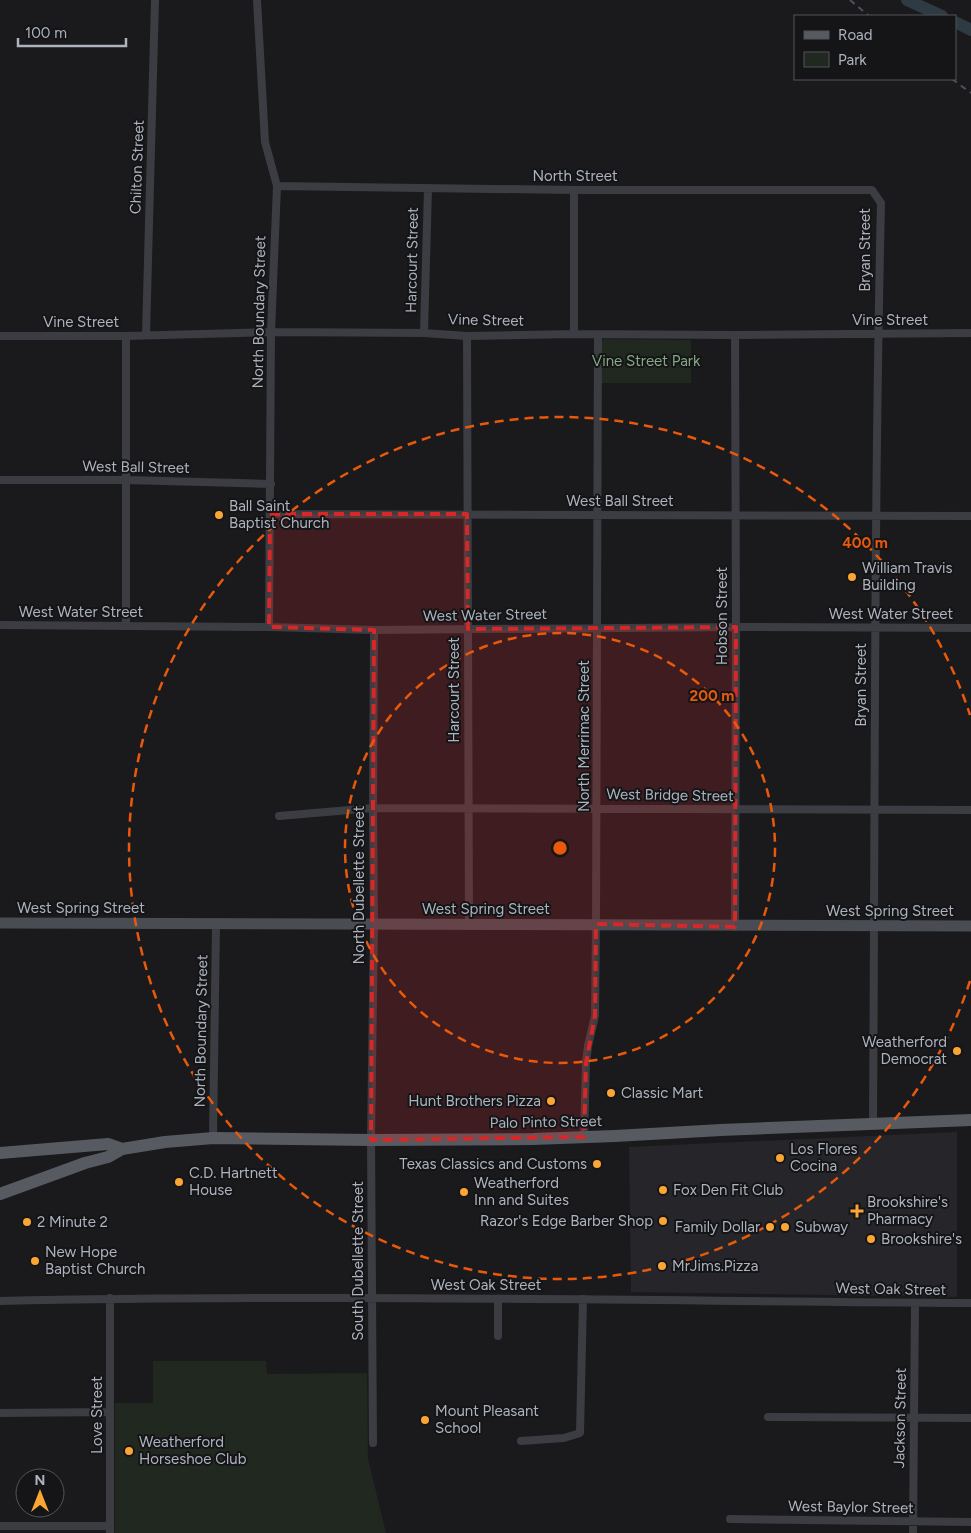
<svg xmlns="http://www.w3.org/2000/svg" width="971" height="1533" viewBox="0 0 971 1533" font-family="Figtree,sans-serif">
<style>
.built{fill:#26262a}
.green{fill:#202820}
.lines{fill:none;stroke-linecap:round;stroke-linejoin:round}
.river{stroke:#2f3b42;stroke-width:12}
.street{stroke:#3b3d42;stroke-width:8}
.secondary{stroke:#494c52;stroke-width:11}
.primary{stroke:#575a61;stroke-width:12}
.rail{stroke:#4e5157;stroke-width:2;stroke-dasharray:6 5;stroke-linecap:butt}
.marked{fill:#d62828;fill-opacity:0.2;stroke:#d62828;stroke-width:4;stroke-dasharray:10 6;stroke-linejoin:round}
.ring{fill:none;stroke:#e8590c;stroke-width:2.5;stroke-dasharray:9 6}
.poi-dot{fill:#fba534;stroke:#151518;stroke-width:2}
.labels{text-anchor:middle;stroke-width:4;stroke-linejoin:round;paint-order:stroke}
.street-label{font-size:15px;fill:#acb3bd;stroke:#151518}
.park-label{font-size:15px;fill:#84a882;stroke:#151518}
.poi-label{font-size:15px;fill:#acb3bd;stroke:#151518;text-anchor:start}
.centre{fill:#e8590c;stroke:#151518;stroke-width:2.5}
.ring-label{font-size:15px;text-anchor:middle;font-weight:bold;fill:#e8590c;stroke:#151518;stroke-width:4;stroke-linejoin:round;paint-order:stroke}
</style>
<rect width="100%" height="100%" fill="#1a1a1d"/>
<path class="built" d="M 957,1132 L 957,1297 L 631,1292 L 629,1147 Z"/>
<path class="green" d="M 605,339 L 691,340 L 691,383 L 600,383 L 602,341 Z
M 153,1361 L 266,1361 L 267,1374 L 367,1373 L 368,1459 L 386,1533 L 115,1533 L 115,1403 L 153,1403 Z"/>
<g class="lines">
<path class="river" d="M 907,0 L 942,16
M 955,22 L 971,30"/>
<path class="street" d="M 257,0 L 265,142 L 277,186 L 271,332 L 269,627
M 277,186 L 574,190 L 872,190 L 881,203 C 874,510 875,817 873,1123
M 424,333 L 428,188
M 574,334 L 574,190
M 146,335 L 155,0
M 735,335 L 736,627 L 735,927
M 0,336 L 126,336 L 271,332 L 424,333 L 467,336 L 574,334 L 735,335 L 971,333
M 467,336 L 469,925
M 0,480 L 126,480 L 271,484
M 270,514 L 971,516
M 0,625 L 269,627 L 374,630 L 736,627 L 971,628
M 126,626 L 126,336
M 279,816 L 373,808 L 971,810
M 584,1137 L 586,1063 L 588,1046 L 595,1016 L 596,924 L 598,334
M 213,1138 L 216,924
M 110,1298 L 110,1533
M 498,1299 L 498,1336
M 0,1301 C 324,1294 647,1301 971,1303
M 0,1413 L 110,1412
M 768,1417 L 971,1418
M 521,1441 L 564,1438 L 580,1433 L 583,1299
M 373,1443 L 371,1140 L 374,924 L 373,808 L 374,630
M 730,1519 L 971,1522
M 0,1526 L 110,1526
M 913,1533 L 915,1303"/>
<path class="secondary" d="M 0,923 L 971,926"/>
<path class="primary" d="M 0,1153 L 108,1144 L 122,1149
M 0,1194 L 85,1163 L 108,1157 L 122,1149 L 165,1142 L 213,1138 L 371,1140 L 533,1139 L 615,1136 L 721,1130 L 971,1120"/>
<path class="rail" d="M 850,0 L 869,16
M 952,79 L 971,93"/>
</g>
<path class="marked" d="M 270,514 L 467,514 L 468,629 L 736,627 L 735,927 L 596,924 L 595,1016 L 586,1063 L 584,1137 L 371,1140 L 374,630 L 269,627 Z"/>
<g class="ring">
<circle cx="560" cy="848" r="215"/>
<path d="M970 981A431 431 0 1 1 970 715"/>
</g>
<g class="poi-dot">
<circle cx="219" cy="515" r="5"/>
<circle cx="852" cy="577" r="5"/>
<circle cx="957" cy="1051" r="5"/>
<circle cx="611" cy="1093" r="5"/>
<circle cx="551" cy="1101" r="5"/>
<circle cx="780" cy="1158" r="5"/>
<circle cx="597" cy="1164" r="5"/>
<circle cx="179" cy="1182" r="5"/>
<circle cx="663" cy="1190" r="5"/>
<circle cx="464" cy="1192" r="5"/>
<path d="M854.5 1203.5h5v5h5v5h-5v5h-5v-5h-5v-5h5z"/>
<circle cx="663" cy="1221" r="5"/>
<circle cx="27" cy="1222" r="5"/>
<circle cx="770" cy="1227" r="5"/>
<circle cx="785" cy="1227" r="5"/>
<circle cx="871" cy="1239" r="5"/>
<circle cx="35" cy="1261" r="5"/>
<circle cx="662" cy="1266" r="5"/>
<circle cx="425" cy="1420" r="5"/>
<circle cx="129" cy="1451" r="5"/>
</g>
<g class="labels">
<g class="street-label">
<text transform="translate(137 167) rotate(-88)" y="5">Chilton Street</text>
<text x="575" y="181">North Street</text>
<text transform="translate(865 250) rotate(-90)" y="5">Bryan Street</text>
<text transform="translate(412 260) rotate(-89)" y="5">Harcourt Street</text>
<text transform="translate(259 312) rotate(-89)" y="5">North Boundary Street</text>
<text transform="translate(486 320) rotate(1)" y="5">Vine Street</text>
<text x="890" y="325">Vine Street</text>
<text x="81" y="327">Vine Street</text>
<text transform="translate(136 467) rotate(1)" y="5">West Ball Street</text>
<text x="620" y="506">West Ball Street</text>
<text x="81" y="617">West Water Street</text>
<text x="891" y="619">West Water Street</text>
<text transform="translate(485 615) rotate(-1)" y="5">West Water Street</text>
<text transform="translate(722 616) rotate(-90)" y="5">Hobson Street</text>
<text transform="translate(861 685) rotate(-90)" y="5">Bryan Street</text>
<text transform="translate(454 690) rotate(-90)" y="5">Harcourt Street</text>
<text transform="translate(584 736) rotate(-90)" y="5">North Merrimac Street</text>
<text transform="translate(670 795) rotate(1)" y="5">West Bridge Street</text>
<text transform="translate(359 885) rotate(-90)" y="5">North Dubellette Street</text>
<text x="81" y="913">West Spring Street</text>
<text x="486" y="914">West Spring Street</text>
<text x="890" y="916">West Spring Street</text>
<text transform="translate(201 1031) rotate(-89)" y="5">North Boundary Street</text>
<text transform="translate(546 1122) rotate(-1)" y="5">Palo Pinto Street</text>
<text transform="translate(358 1261) rotate(-90)" y="5">South Dubellette Street</text>
<text x="486" y="1290">West Oak Street</text>
<text transform="translate(891 1289) rotate(1)" y="5">West Oak Street</text>
<text transform="translate(97 1415) rotate(-90)" y="5">Love Street</text>
<text transform="translate(900 1418) rotate(-89)" y="5">Jackson Street</text>
<text transform="translate(851 1507) rotate(1)" y="5">West Baylor Street</text>
</g>
<g class="park-label">
<text x="646" y="366">Vine Street Park</text>
</g>
<g class="poi-label">
<text x="229" y="511">Ball Saint<tspan x="229" dy="17">Baptist Church</tspan></text>
<text x="862" y="573">William Travis<tspan x="862" dy="17">Building</tspan></text>
<text x="947" y="1047" text-anchor="end">Weatherford<tspan x="947" dy="17">Democrat</tspan></text>
<text x="621" y="1098">Classic Mart</text>
<text x="541" y="1106" text-anchor="end">Hunt Brothers Pizza</text>
<text x="790" y="1154">Los Flores<tspan x="790" dy="17">Cocina</tspan></text>
<text x="587" y="1169" text-anchor="end">Texas Classics and Customs</text>
<text x="189" y="1178">C.D. Hartnett<tspan x="189" dy="17">House</tspan></text>
<text x="474" y="1188">Weatherford<tspan x="474" dy="17">Inn and Suites</tspan></text>
<text x="673" y="1195">Fox Den Fit Club</text>
<text x="867" y="1207">Brookshire's<tspan x="867" dy="17">Pharmacy</tspan></text>
<text x="653" y="1226" text-anchor="end">Razor's Edge Barber Shop</text>
<text x="37" y="1227">2 Minute 2</text>
<text x="760" y="1232" text-anchor="end">Family Dollar</text>
<text x="795" y="1232">Subway</text>
<text x="881" y="1244">Brookshire's</text>
<text x="45" y="1257">New Hope<tspan x="45" dy="17">Baptist Church</tspan></text>
<text x="672" y="1271">MrJims.Pizza</text>
<text x="435" y="1416">Mount Pleasant<tspan x="435" dy="17">School</tspan></text>
<text x="139" y="1447">Weatherford<tspan x="139" dy="17">Horseshoe Club</tspan></text>
</g>
</g>
<circle cx="560" cy="848" r="8" class="centre"/>
<g class="ring-label">
<text x="865" y="548">400 m</text>
<text x="712" y="701">200 m</text>
</g>
<rect x="794" y="15" width="162" height="65" fill="#151518" stroke="#51545a"/>
<rect x="804" y="31" width="25" height="8" fill="#575a61" stroke="#51545a"/>
<text x="838" y="40" font-size="15" fill="#acb3bd">Road</text>
<rect x="804" y="52" width="25" height="15" fill="#202820" stroke="#51545a"/>
<text x="838" y="65" font-size="15" fill="#acb3bd">Park</text>
<g transform="translate(40 1493)"><circle r="24" fill="#151518" stroke="#51545a"/>
<path d="M0-4L9 19L0 12L-9 19Z" fill="#fba534"/>
<text y="-8" font-size="14" font-weight="bold" text-anchor="middle" fill="#acb3bd">N</text>
</g>
<path d="M18 38v8h108v-8" fill="none" stroke="#acb3bd" stroke-width="2.5"/>
<text x="25" y="38" font-size="15" fill="#acb3bd" stroke="#151518" stroke-width="4" paint-order="stroke">100 m</text>
</svg>
